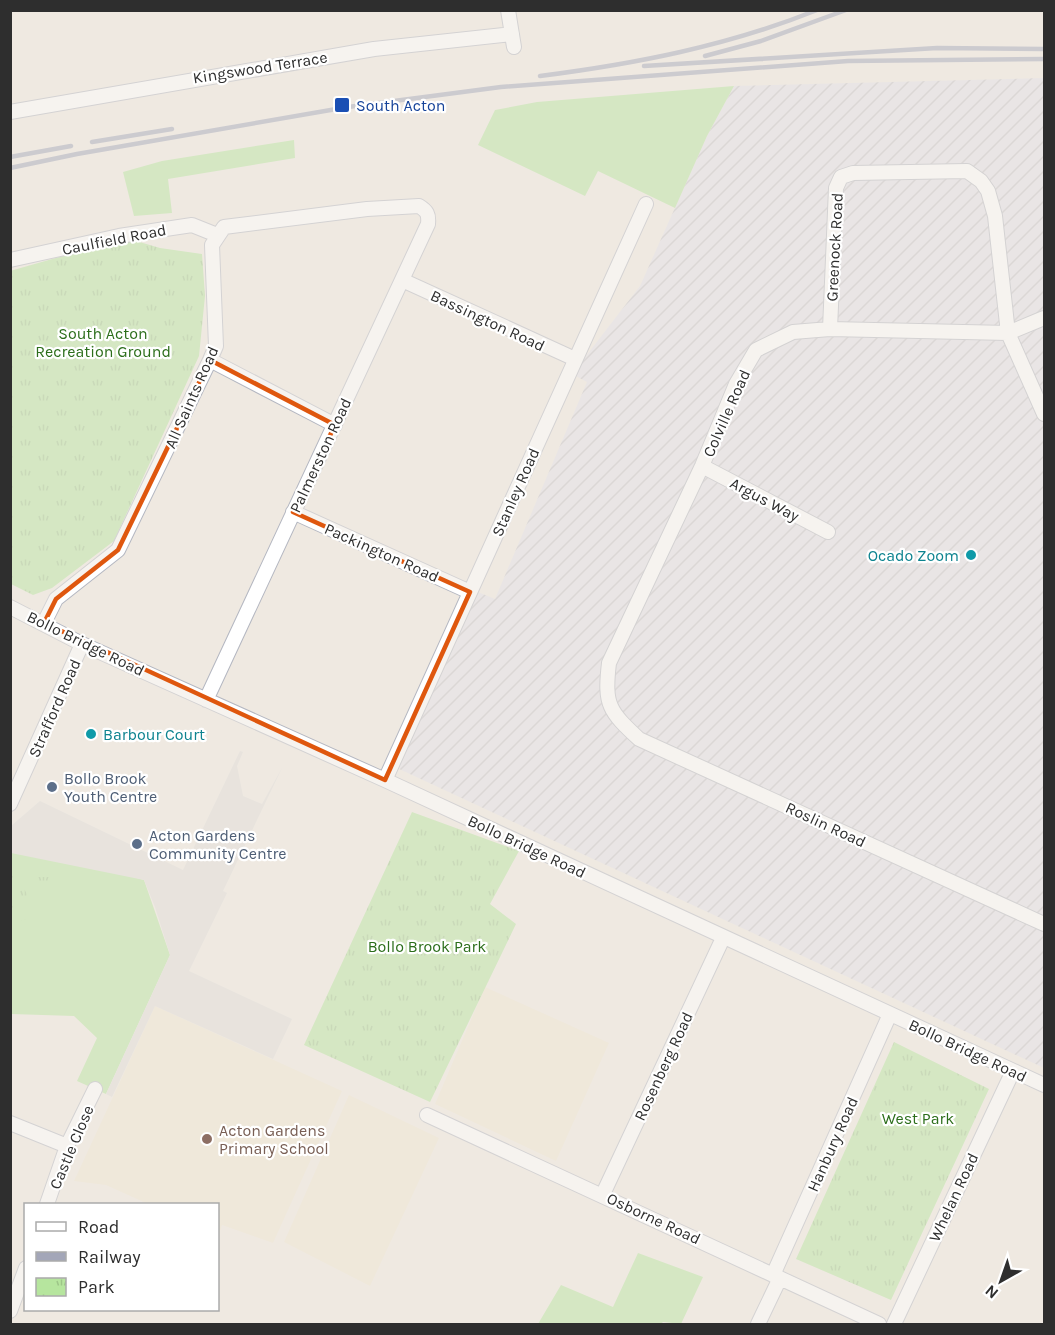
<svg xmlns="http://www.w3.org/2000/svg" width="1055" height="1335" viewBox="0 0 1055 1335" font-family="Karla,sans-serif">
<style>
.industrial{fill:url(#industrial-furrows)}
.education{fill:#f0e6d1}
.grass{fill:#b6e59e}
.park{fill:url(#park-tufts)}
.plaza{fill:#dfdcd8}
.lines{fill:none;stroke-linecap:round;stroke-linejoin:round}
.street-casing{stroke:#b4b7c1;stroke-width:16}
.street{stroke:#fff;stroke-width:14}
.rail{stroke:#a3a6b8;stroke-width:4.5}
.marked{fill:none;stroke:#df570e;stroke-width:4.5;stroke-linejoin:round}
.transit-dot{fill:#1a4fb4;stroke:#fff;stroke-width:2}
.culture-dot{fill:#0f9aa8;stroke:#fff;stroke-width:2}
.service-dot{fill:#5c6f8a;stroke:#fff;stroke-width:2}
.education-dot{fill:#8d6e63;stroke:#fff;stroke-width:2}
.labels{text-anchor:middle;stroke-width:4.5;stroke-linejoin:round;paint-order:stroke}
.street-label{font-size:16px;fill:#2e2e2e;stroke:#fff}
.transit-label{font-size:16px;fill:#164399;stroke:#fff;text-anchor:start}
.park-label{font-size:16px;fill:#2c6e1b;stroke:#fff}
.culture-label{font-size:16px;fill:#0d838f;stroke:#fff;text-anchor:end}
.service-label{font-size:16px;fill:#4e5e75;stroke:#fff;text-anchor:start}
.education-label{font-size:16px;fill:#785e54;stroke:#fff;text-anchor:start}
</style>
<defs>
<pattern id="industrial-furrows" width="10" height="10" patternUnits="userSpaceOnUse" patternTransform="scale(1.5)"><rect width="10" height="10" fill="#e3e1e8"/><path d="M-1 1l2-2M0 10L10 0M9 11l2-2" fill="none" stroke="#c3c1c7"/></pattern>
<pattern id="park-tufts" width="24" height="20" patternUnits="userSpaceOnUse" patternTransform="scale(1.5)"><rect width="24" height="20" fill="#b6e59e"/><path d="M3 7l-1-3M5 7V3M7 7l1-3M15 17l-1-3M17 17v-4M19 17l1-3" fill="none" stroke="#9dc588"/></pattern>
</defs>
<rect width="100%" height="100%" fill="#efe9e1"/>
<path class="industrial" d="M 1044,78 L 1044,1068 L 397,768 L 478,592 L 495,599 L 587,382 L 572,374 L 640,286 L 707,136 L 734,86 Z"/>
<path class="education" d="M 485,987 L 609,1043 L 556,1161 L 435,1104 Z
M 155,1006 L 342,1091 L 273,1243 L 222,1225 L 218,1237 L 218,1204 L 148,1204 L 106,1185 L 74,1181 Z
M 349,1095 L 439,1138 L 370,1286 L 284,1242 Z"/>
<path class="grass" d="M 734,86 L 707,136 L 675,208 L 598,171 L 585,196 L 478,145 L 495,110 L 537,102 Z
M 294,140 L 295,158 L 168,179 L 172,213 L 134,216 L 123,172 L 162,161 Z
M 11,841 L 144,880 L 170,955 L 106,1094 L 77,1081 L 97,1038 L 74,1016 L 11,1014 Z
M 638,1253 L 703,1277 L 681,1324 L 663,1322 L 661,1324 L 538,1324 L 561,1285 L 613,1307 Z"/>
<path class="park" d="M 126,238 L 160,248 L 202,254 L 205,296 L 199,356 L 114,541 L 52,588 L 33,595 L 11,584 L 10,271 Z
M 412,812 L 519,851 L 490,904 L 516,924 L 430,1102 L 304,1045 Z
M 11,864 L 38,915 L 14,923 L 11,921 Z
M 38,877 L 53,877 L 55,895 L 41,903 L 31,888 Z
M 894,1042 L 989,1089 L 891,1300 L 796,1259 Z"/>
<path class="plaza" d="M 240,751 L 243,752 L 237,766 L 243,796 L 262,804 L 282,768 L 223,891 L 227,893 L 189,971 L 292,1019 L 273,1059 L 155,1006 L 112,1097 L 106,1094 L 170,955 L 155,907 L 144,880 L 11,853 L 11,826 L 40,801 L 183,870 Z"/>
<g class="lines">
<defs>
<path id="street" d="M 508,10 L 514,47
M 10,112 L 374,49 L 512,34
M 10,260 L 119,236 L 192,225 L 217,235
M 402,280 L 575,359
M 1044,318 L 1008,333 L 830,329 L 793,332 L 756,350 L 736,384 L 702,466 L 609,663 C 604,705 609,711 639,739 L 1044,924
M 830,329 L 836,188 L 841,177 L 853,173 L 967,171 L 981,181 L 988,191 L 995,216 L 1008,333 L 1044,414
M 210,360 L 335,425
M 702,466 L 828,532
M 293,512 L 470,592
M 10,607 L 82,644 L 385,780 L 1044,1085
M 44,623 L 56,599 L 118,550 L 210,360 L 216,346 L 212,245 L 224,227 L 367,209 L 419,206 C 427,211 429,214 428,224 L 206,700
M 385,780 L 646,204
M 10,804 L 82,644
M 427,1115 L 879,1324
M 10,1123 L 67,1146
M 603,1194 L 723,938
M 47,1204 L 67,1146 L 95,1089
M 773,1275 L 890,1014
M 10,1311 L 26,1268
M 758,1324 L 780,1278
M 894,1324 L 1013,1071"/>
</defs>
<use href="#street" class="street-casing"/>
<use href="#street" class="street"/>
<path class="rail" d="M 705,56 L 761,41 L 846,10
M 644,66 L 937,48 L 1044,49
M 540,76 C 634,64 728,46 817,10
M 92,142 L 172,129
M 10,157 L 71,146
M 10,168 L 77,154 L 348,107 L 501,87 L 848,61 L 1044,59"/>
</g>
<path d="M0 0H1055V1335H0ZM 210,360 L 335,425 L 293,512 L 470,592 L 385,780 L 44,623 L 56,599 L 118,550 Z" fill="#efe9e1" fill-opacity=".55" fill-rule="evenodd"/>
<path class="marked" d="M 210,360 L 335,425 L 293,512 L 470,592 L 385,780 L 44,623 L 56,599 L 118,550 Z"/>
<rect class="transit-dot" x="334" y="97" width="16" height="16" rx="3"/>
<g class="culture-dot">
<circle cx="971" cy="555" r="6"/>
<circle cx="91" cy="734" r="6"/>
</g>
<g class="service-dot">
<circle cx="52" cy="787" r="6"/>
<circle cx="137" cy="844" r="6"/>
</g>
<circle class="education-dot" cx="207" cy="1139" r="6"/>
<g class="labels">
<g class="street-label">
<text transform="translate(260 67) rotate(-9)" y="6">Kingswood Terrace</text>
<text transform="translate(114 239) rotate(-11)" y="6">Caulfield Road</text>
<text transform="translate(834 247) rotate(-87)" y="6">Greenock Road</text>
<text transform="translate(488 320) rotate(25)" y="6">Bassington Road</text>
<text transform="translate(191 397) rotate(-66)" y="6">All Saints Road</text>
<text transform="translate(726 413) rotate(-66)" y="6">Colville Road</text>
<text transform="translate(320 455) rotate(-65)" y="6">Palmerston Road</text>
<text transform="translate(515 492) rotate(-66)" y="6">Stanley Road</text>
<text transform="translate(765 499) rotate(28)" y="6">Argus Way</text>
<text transform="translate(382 552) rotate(24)" y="6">Packington Road</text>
<text transform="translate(86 643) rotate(26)" y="6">Bollo Bridge Road</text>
<text transform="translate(54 708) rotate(-66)" y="6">Strafford Road</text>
<text transform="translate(826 824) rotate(25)" y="6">Roslin Road</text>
<text transform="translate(527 846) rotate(25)" y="6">Bollo Bridge Road</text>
<text transform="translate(968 1050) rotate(25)" y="6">Bollo Bridge Road</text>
<text transform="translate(663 1066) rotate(-65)" y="6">Rosenberg Road</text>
<text transform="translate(832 1144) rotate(-66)" y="6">Hanbury Road</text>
<text transform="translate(71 1147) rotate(-67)" y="6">Castle Close</text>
<text transform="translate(953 1197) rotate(-65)" y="6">Whelan Road</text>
<text transform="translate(654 1218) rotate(25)" y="6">Osborne Road</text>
</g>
<g class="transit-label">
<text x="356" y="111">South Acton</text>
</g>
<g class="park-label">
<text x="103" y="339">South Acton<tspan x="103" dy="18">Recreation Ground</tspan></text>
<text x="427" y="952">Bollo Brook Park</text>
<text x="918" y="1124">West Park</text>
</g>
<g class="culture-label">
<text x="959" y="561">Ocado Zoom</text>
<text x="103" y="740" text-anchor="start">Barbour Court</text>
</g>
<g class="service-label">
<text x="64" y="784">Bollo Brook<tspan x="64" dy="18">Youth Centre</tspan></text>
<text x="149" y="841">Acton Gardens<tspan x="149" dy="18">Community Centre</tspan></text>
</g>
<g class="education-label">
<text x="219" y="1136">Acton Gardens<tspan x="219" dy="18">Primary School</tspan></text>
</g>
</g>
<rect width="1055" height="1335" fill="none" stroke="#2e2e2e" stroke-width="24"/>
<rect x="24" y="1203" width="195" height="108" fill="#ffffff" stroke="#ababab" stroke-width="1.5"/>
<rect x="36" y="1222" width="30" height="9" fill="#ffffff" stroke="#ababab" stroke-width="1.5"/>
<text x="78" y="1233" font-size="18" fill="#2e2e2e">Road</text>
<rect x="36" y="1252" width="30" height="9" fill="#a3a6b8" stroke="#ababab" stroke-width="1.5"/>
<text x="78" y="1263" font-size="18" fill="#2e2e2e">Railway</text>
<rect x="36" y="1278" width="30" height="18" fill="url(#park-tufts)" stroke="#ababab" stroke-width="1.5"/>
<text x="78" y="1293" font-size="18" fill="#2e2e2e">Park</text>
<g transform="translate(1001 1281) rotate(220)" stroke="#ffffff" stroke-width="4.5" paint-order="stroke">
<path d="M0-4.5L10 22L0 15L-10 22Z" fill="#2e2e2e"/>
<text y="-9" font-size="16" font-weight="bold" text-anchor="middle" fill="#2e2e2e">N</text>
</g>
</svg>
